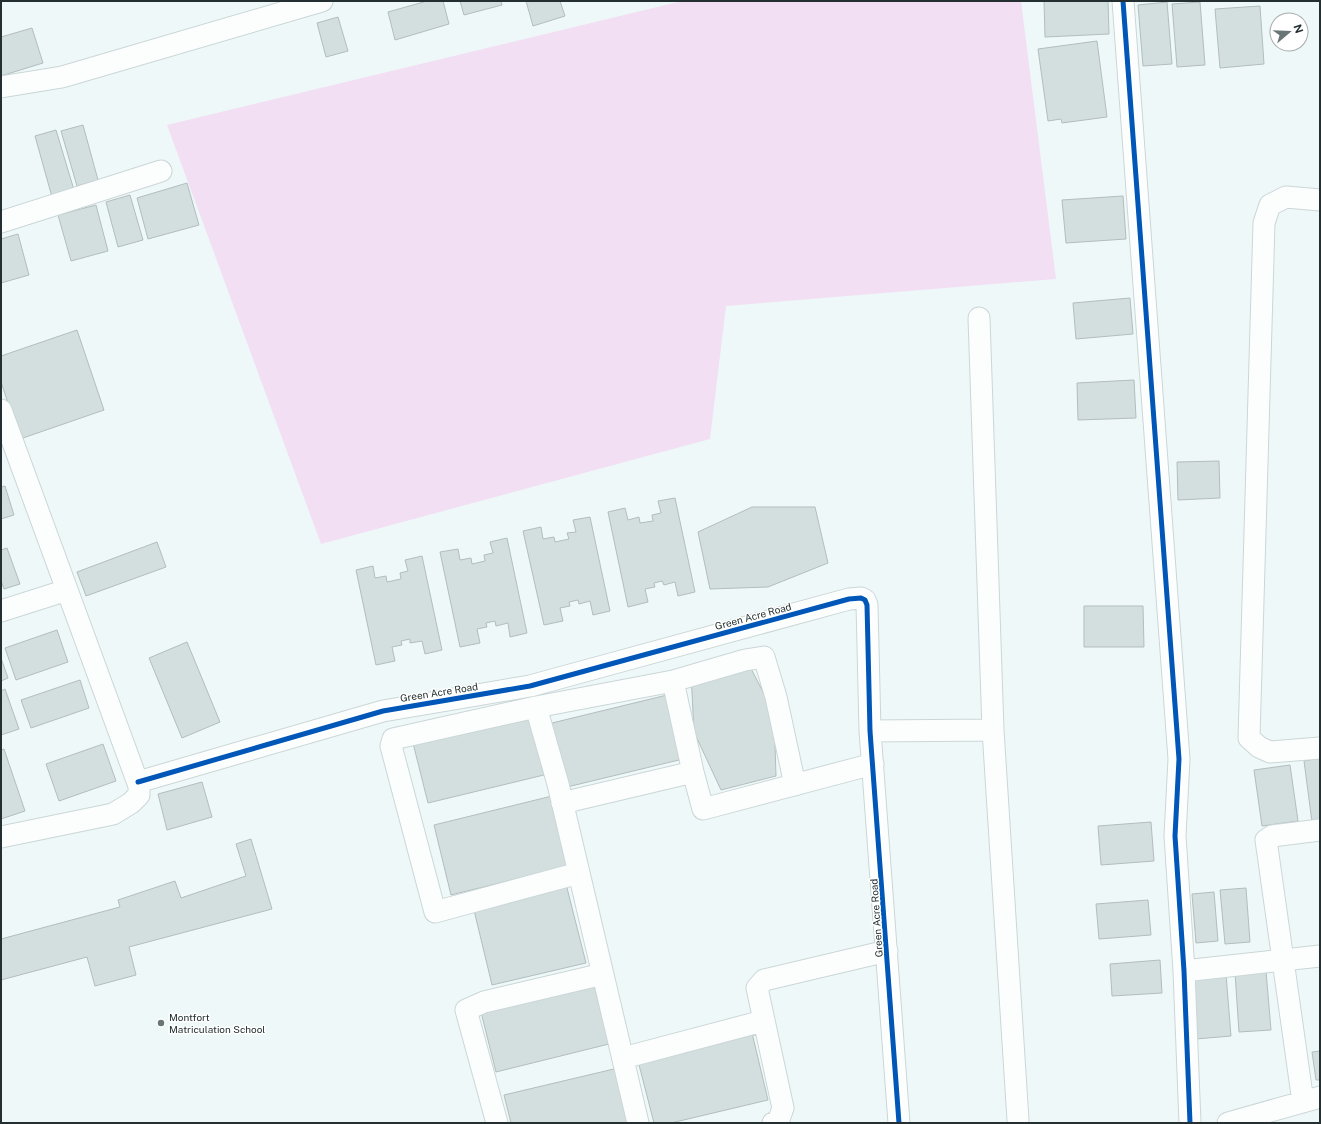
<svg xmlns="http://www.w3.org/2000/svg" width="1321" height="1124" viewBox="0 0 1321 1124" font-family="'Public Sans',sans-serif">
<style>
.green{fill:#f2dff3}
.building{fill:#d3dedf;stroke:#b3bdbd}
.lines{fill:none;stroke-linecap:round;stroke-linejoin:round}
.street-casing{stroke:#cbd6d7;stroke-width:23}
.street{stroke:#fcfefe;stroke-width:21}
.cycleway-casing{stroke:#fff;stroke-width:8}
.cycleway{stroke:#0057b8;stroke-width:5}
.poi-dot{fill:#6a7576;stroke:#fff;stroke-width:1.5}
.labels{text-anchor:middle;stroke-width:3;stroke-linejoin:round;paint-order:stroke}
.street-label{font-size:10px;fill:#232f30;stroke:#fff}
.poi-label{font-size:10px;fill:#232f30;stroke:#fff;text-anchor:start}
</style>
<rect width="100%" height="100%" fill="#eef8f8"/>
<path class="green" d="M 1021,1 L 1056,279 L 726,306 L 710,439 L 321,544 L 167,125 L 678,2 Z"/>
<path class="building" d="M 427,1 L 443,1 L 449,24 L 395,40 L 388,12 Z
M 460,1 L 501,1 L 502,5 L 464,15 Z
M 526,1 L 560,1 L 565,16 L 533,26 Z
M 1044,1 L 1108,1 L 1109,34 L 1045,37 Z
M 1167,2 L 1172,64 L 1143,66 L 1138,5 Z
M 1200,2 L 1205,65 L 1177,67 L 1172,4 Z
M 1260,6 L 1264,64 L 1220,68 L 1215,9 Z
M 338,17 L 348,51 L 326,57 L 317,23 Z
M 32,28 L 43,63 L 1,76 L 1,37 Z
M 1097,41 L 1107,117 L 1062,123 L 1061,119 L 1048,121 L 1038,49 Z
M 83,125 L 98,180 L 77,186 L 61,131 Z
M 56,130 L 74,190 L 52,197 L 35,136 Z
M 187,183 L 199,225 L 148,239 L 137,198 Z
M 130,195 L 143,240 L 118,247 L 106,202 Z
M 1123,196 L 1126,239 L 1066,243 L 1062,200 Z
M 96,205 L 108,251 L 71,261 L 58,215 Z
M 18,234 L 29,275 L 1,283 L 1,239 Z
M 1130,298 L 1133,334 L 1076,339 L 1073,303 Z
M 77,330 L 104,410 L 20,439 L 1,382 L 1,356 Z
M 1134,380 L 1136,418 L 1078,420 L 1077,383 Z
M 1219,461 L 1220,498 L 1178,500 L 1177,462 Z
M 5,486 L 14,515 L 1,519 L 1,487 Z
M 675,498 L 695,592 L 678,596 L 675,582 L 664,585 L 662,581 L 654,583 L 655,587 L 645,589 L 648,602 L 628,607 L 608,512 L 625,508 L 628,520 L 639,517 L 640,523 L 653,521 L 652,515 L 661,513 L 658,501 Z
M 752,507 L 815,507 L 828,563 L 768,587 L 710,589 L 698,532 Z
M 590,517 L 610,611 L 593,615 L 590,601 L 579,604 L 578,600 L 569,602 L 570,606 L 560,608 L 563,621 L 544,625 L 523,531 L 541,527 L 543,539 L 554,537 L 555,542 L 569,539 L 567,533 L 576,532 L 573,520 Z
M 507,538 L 527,633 L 510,637 L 508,623 L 496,626 L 495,621 L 486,623 L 487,627 L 477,629 L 480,643 L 460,647 L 440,552 L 458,549 L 460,560 L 471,558 L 472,564 L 485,561 L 484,555 L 493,553 L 490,542 Z
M 157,542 L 166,567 L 86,596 L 77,572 Z
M 7,548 L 20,584 L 4,589 L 1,581 L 1,550 Z
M 422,556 L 442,650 L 425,654 L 422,641 L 410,643 L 410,639 L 401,641 L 402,645 L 392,647 L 395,661 L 376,665 L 356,570 L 373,566 L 375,578 L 386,576 L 387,582 L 401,579 L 400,573 L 408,571 L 405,560 Z
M 1084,606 L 1143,606 L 1144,647 L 1084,647 Z
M 57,630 L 68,662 L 16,680 L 5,648 Z
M 187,642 L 220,722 L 182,738 L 149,658 Z
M 1,658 L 8,678 L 1,681 Z
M 746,659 L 774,713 L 776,776 L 721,790 L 694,732 L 691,673 Z
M 80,680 L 89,708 L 31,728 L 21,700 Z
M 5,689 L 19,729 L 1,735 L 1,691 Z
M 667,695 L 683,759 L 563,788 L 548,724 Z
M 528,711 L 544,775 L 428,803 L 412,739 Z
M 103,744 L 116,781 L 59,801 L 46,764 Z
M 4,749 L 25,811 L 1,819 L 1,750 Z
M 1320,758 L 1320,821 L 1312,822 L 1304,761 Z
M 1290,765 L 1298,821 L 1262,826 L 1254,770 Z
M 202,782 L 212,817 L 167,830 L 158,794 Z
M 552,796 L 569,866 L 451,895 L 434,825 Z
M 1151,822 L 1154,861 L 1101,865 L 1098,826 Z
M 251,839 L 272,909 L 129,947 L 136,975 L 95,986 L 87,957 L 1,980 L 1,939 L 120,907 L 118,900 L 175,881 L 181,898 L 246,876 L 236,844 Z
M 566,884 L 586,963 L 492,985 L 473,906 Z
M 1246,888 L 1250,942 L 1225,944 L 1220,890 Z
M 1214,892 L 1218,941 L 1196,943 L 1192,894 Z
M 1148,900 L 1151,935 L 1099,939 L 1096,904 Z
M 1160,960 L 1162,993 L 1112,996 L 1110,964 Z
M 1266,971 L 1271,1030 L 1239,1032 L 1235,973 Z
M 1226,974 L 1231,1036 L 1196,1039 L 1191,977 Z
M 594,984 L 609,1044 L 496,1072 L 481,1012 Z
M 752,1033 L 768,1100 L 671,1123 L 654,1123 L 638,1061 Z
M 1320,1051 L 1320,1080 L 1316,1080 L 1312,1052 Z
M 618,1068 L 631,1123 L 511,1123 L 504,1095 Z"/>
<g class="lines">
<defs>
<path id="street" d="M 1123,1 L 1179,759 L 1175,836 L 1184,971 L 1190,1123
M 1,87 L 62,77 L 322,1
M 1320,200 L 1286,197 L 1270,205 L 1264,223 L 1249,738 L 1259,747 L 1270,752 L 1320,748
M 1,222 L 161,171
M 1,410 L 139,786 L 139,795 L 131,803 L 113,814 L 1,837
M 1,611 L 67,590
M 536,707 L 673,681
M 993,730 L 1018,1120
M 870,731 L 993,730 L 979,318
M 693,772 L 673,681 L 745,660 L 764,657 L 776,697 L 795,785
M 138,782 L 383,711 L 530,686 L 849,599 L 861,598 L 865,600 L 867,605 L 870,731 L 899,1123
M 562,803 L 693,772 L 703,809 L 873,764
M 579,873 L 435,912 L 391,746 L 393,739 L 536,707 L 558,784 L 638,1123
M 1184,971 L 1320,956
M 623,1058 L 763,1021
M 1303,1102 L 1266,840 L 1272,836 L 1320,830
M 497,1123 L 466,1010 L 484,1002 L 603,974
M 773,1123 L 778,1122 L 783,1108 L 757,988 L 764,980 L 887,951
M 1228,1123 L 1320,1097"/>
</defs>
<use href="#street" class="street-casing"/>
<use href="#street" class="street"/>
<defs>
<path id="cycleway" d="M 1123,1 L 1179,759 L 1175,836 L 1184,971 L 1190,1123
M 138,782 L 383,711 L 530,686 L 849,599 L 861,598 L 865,600 L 867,605 L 870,731 L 899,1123"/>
</defs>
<use href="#cycleway" class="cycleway-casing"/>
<use href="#cycleway" class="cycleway"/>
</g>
<circle class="poi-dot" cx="161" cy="1023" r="4"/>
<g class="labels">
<g class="street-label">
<text transform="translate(753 616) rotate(-15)" y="4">Green Acre Road</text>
<text transform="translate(439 692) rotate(-9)" y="4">Green Acre Road</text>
<text transform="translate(876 918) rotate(-94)" y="4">Green Acre Road</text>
</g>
<g class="poi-label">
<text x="169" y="1021">Montfort<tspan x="169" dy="12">Matriculation School</tspan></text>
</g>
</g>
<rect width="1321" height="1124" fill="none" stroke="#232f30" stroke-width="4"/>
<g transform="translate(1289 32) rotate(71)"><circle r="19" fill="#ffffff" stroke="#a7acac"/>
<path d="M0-3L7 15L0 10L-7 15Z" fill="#6a7576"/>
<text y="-6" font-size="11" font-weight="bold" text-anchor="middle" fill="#232f30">N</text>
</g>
</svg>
